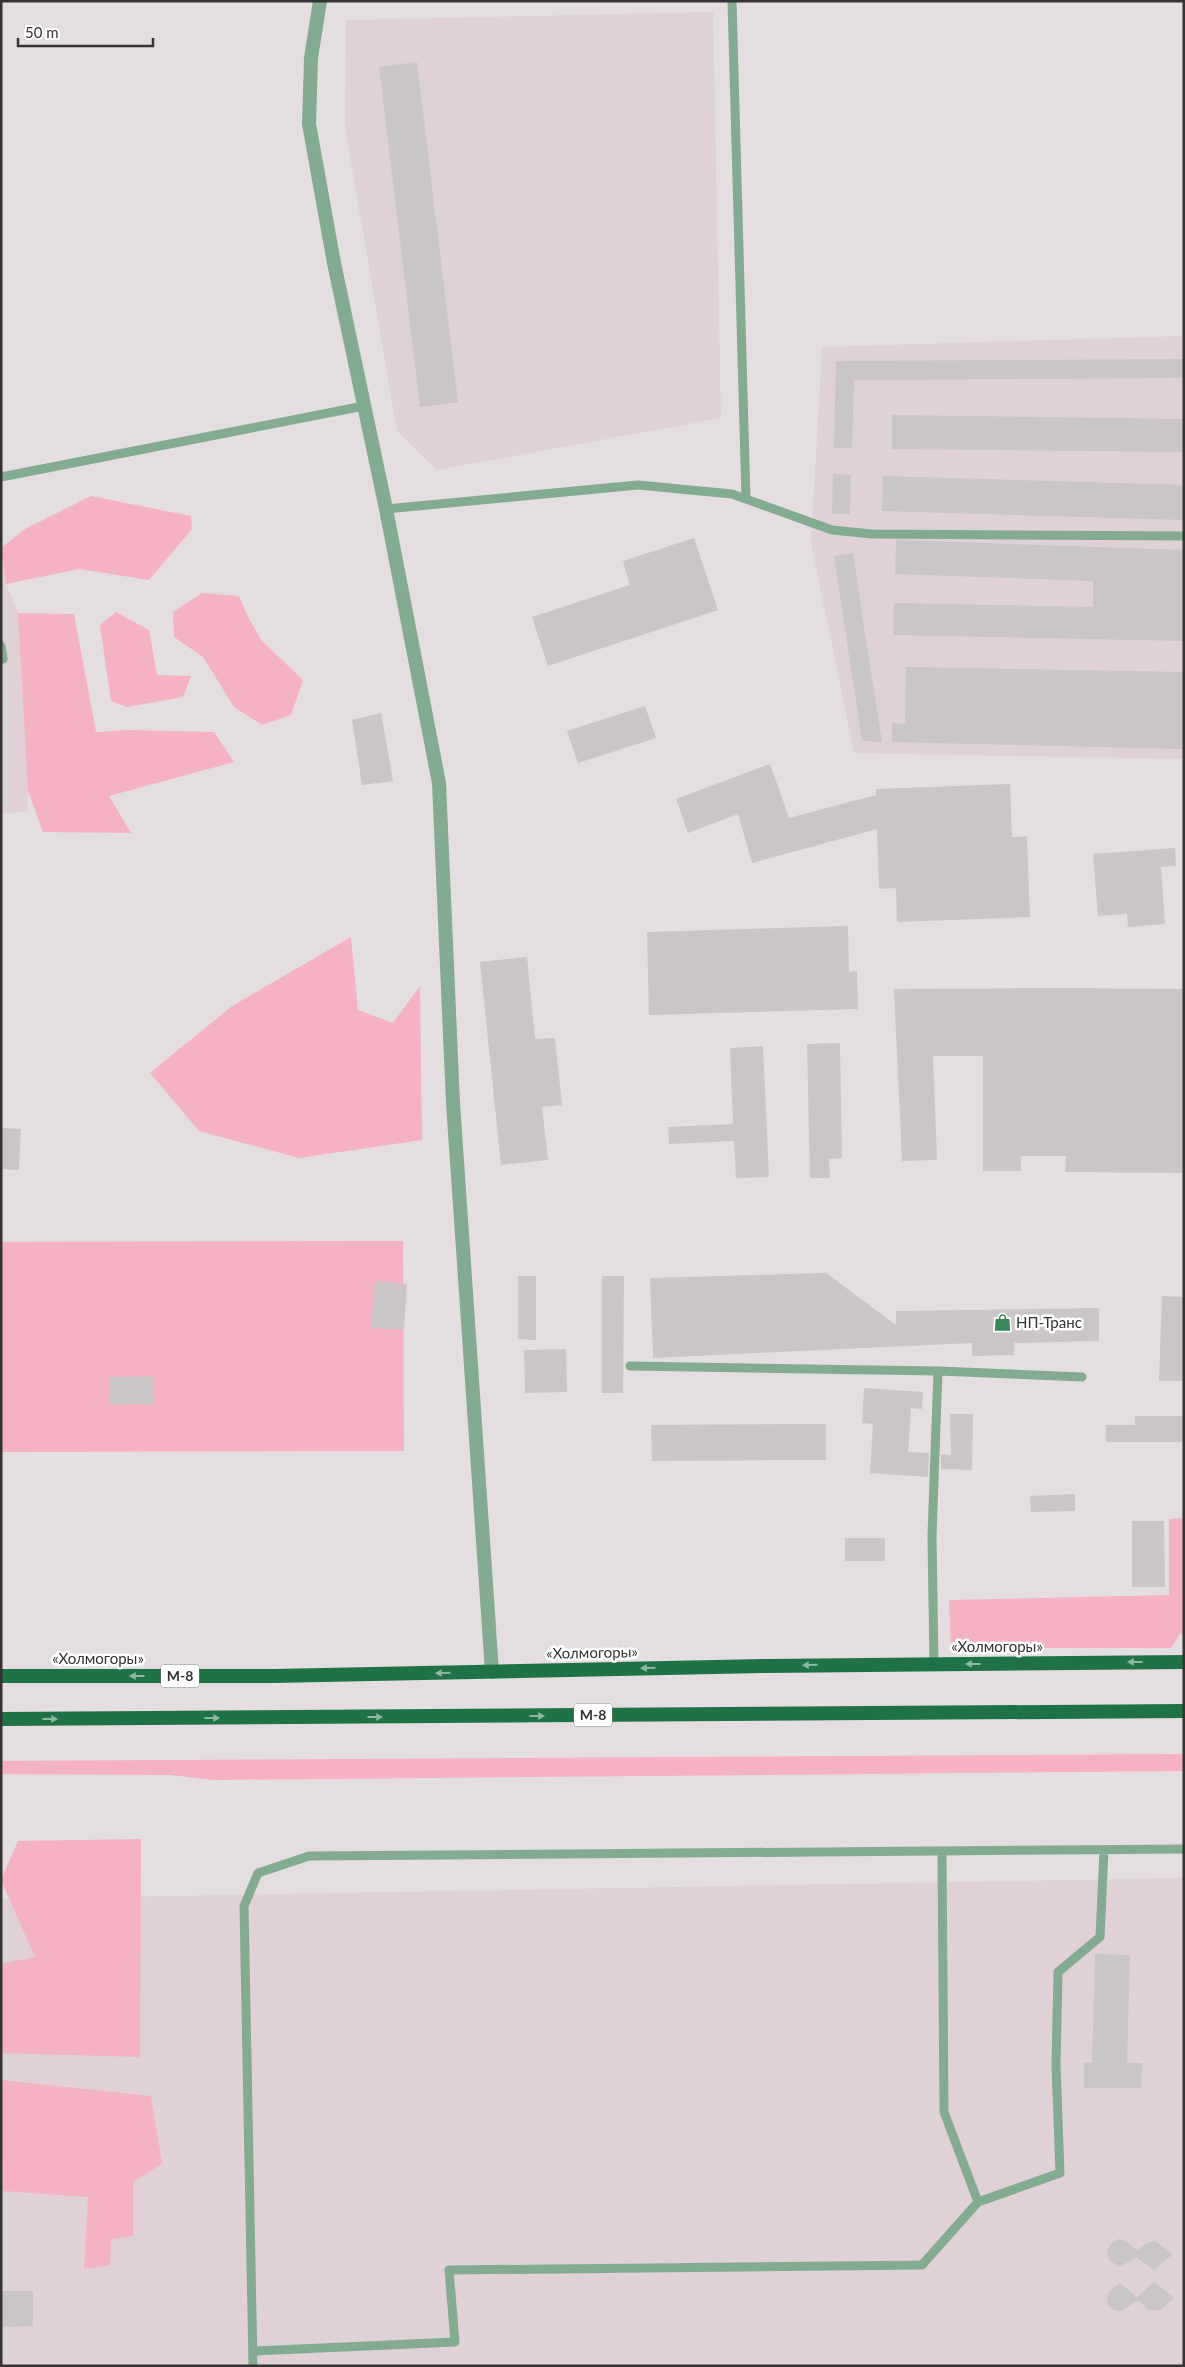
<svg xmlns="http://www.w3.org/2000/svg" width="1185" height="2367" viewBox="0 0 1185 2367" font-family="Lato,sans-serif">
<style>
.built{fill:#dfd1d5}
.green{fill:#f5b2c3}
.building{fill:#cac5c6}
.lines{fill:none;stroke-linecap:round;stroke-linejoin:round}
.service{stroke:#83ab90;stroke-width:9}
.tertiary{stroke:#83ab90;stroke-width:14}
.trunk{stroke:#1f7244;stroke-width:14}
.oneway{fill:#8fb8a2}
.labels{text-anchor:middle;stroke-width:5;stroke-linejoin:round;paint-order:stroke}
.shield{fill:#fff;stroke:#717070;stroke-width:1}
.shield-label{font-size:14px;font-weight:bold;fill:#343232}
.poi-label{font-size:15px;fill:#343232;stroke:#fff;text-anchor:start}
.street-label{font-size:15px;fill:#343232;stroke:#fff}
</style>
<rect width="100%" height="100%" fill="#e4dee0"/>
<path class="built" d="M 713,12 L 721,418 L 437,470 L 397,431 L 345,127 L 346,20 Z
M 1184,336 L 1184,759 L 854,753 L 811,542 L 822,347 Z
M 1,556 L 6,584 L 18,613 L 28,791 L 27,811 L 1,814 Z
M 1184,1878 L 1184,2366 L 1,2366 L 1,1899 Z"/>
<path class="green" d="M 91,496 L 191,516 L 192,529 L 149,580 L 79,569 L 6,584 L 1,548 L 25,529 Z
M 202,593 L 239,596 L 248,617 L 262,641 L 303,680 L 291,715 L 262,725 L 234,707 L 203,657 L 174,637 L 173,612 Z
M 116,612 L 149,630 L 157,675 L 191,676 L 183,697 L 127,707 L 111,701 L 100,625 Z
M 18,613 L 74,614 L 96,732 L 129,730 L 214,732 L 234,762 L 109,796 L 131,833 L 43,832 L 28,791 Z
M 351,937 L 358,1010 L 393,1023 L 420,986 L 422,1140 L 299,1158 L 199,1131 L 150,1073 L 232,1006 Z
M 403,1241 L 404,1451 L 1,1452 L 1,1242 Z
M 1184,1518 L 1184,1634 L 1180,1634 L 1171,1648 L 951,1648 L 949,1600 L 1169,1595 L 1169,1519 Z
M 1184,1754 L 1184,1771 L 214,1780 L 170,1775 L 1,1774 L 1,1761 Z
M 141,1839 L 140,2057 L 1,2053 L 1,1964 L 35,1957 L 1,1880 L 18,1841 Z
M 1,2080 L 151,2096 L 162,2164 L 133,2182 L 133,2236 L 111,2239 L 110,2265 L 84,2269 L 88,2197 L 3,2191 Z"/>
<path class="building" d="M 417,62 L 458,402 L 420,407 L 379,67 Z
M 1184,359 L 1184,378 L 854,380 L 852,448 L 834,448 L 836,361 Z
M 892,415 L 1184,419 L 1184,452 L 892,449 Z
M 833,474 L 851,475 L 850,514 L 832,514 Z
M 883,476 L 1184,485 L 1184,520 L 882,511 Z
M 694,538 L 718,610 L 548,666 L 532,617 L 630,585 L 623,561 Z
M 896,540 L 1184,550 L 1184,641 L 893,635 L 894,603 L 1093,607 L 1093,581 L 895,574 Z
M 853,553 L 864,627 L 882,742 L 862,741 L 834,556 Z
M 906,667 L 1184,672 L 1184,749 L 892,742 L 892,723 L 905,724 Z
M 645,706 L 656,738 L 578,763 L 567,731 Z
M 381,713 L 393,781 L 362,785 L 352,720 Z
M 770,764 L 789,818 L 876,795 L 876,789 L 1010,784 L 1012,837 L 1027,836 L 1030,917 L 897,922 L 896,888 L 879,889 L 877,829 L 752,863 L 738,814 L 688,833 L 676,799 Z
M 1175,848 L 1176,866 L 1161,867 L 1165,924 L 1128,927 L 1127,914 L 1098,916 L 1093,854 Z
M 848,926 L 849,972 L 857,971 L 858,1009 L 649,1015 L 647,932 Z
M 527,957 L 535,1039 L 555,1038 L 562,1105 L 542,1107 L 548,1160 L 501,1165 L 480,962 Z
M 1065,988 L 1183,989 L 1184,1173 L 1065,1172 L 1066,1156 L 1021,1156 L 1021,1171 L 983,1171 L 983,1056 L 933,1056 L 937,1160 L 902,1161 L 894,989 Z
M 840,1043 L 842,1158 L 829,1159 L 830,1178 L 810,1178 L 807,1044 Z
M 763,1046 L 769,1177 L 736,1178 L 734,1141 L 669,1144 L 668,1127 L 733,1124 L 730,1048 Z
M 1,1128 L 21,1129 L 19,1170 L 1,1169 Z
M 826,1273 L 896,1325 L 896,1311 L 1099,1308 L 1099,1341 L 1014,1343 L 1014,1355 L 972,1356 L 972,1343 L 653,1358 L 650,1278 Z
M 518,1276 L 536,1276 L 536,1340 L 518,1339 Z
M 602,1276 L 624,1276 L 623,1393 L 602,1393 Z
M 375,1281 L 407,1284 L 404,1330 L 371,1328 Z
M 1162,1296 L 1184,1297 L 1184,1381 L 1159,1381 Z
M 566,1349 L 567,1392 L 525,1393 L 524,1350 Z
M 154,1376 L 154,1404 L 110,1405 L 109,1377 Z
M 864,1388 L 923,1392 L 922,1409 L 911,1408 L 908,1452 L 929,1453 L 928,1477 L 870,1473 L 873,1424 L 862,1423 Z
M 950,1414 L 973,1414 L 972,1470 L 941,1469 L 941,1454 L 951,1455 Z
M 1135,1416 L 1184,1416 L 1184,1442 L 1106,1442 L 1106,1425 L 1135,1425 Z
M 826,1424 L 826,1460 L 652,1461 L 651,1425 Z
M 1075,1494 L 1075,1511 L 1031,1512 L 1030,1496 Z
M 1132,1521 L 1164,1521 L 1165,1587 L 1132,1587 Z
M 845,1538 L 885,1538 L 885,1561 L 845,1561 Z
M 1095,1954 L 1130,1955 L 1127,2063 L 1142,2063 L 1141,2088 L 1084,2088 L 1084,2063 L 1092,2063 Z
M 1118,2239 L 1126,2241 L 1137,2250 L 1147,2243 L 1155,2241 L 1173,2254 L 1154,2270 L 1136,2257 L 1120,2267 L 1110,2261 L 1107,2253 L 1110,2244 Z
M 1154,2282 L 1174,2298 L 1160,2310 L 1149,2310 L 1138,2300 L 1122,2311 L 1114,2310 L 1108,2305 L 1107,2297 L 1109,2291 L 1120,2283 L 1137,2297 Z
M 1,2291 L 33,2291 L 33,2326 L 1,2327 Z"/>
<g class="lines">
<path class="service" d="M 732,1 L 746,499
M 1,477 L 364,406
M 386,509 L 638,485 L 732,494 L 832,530 L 872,534 L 1184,536
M 1,646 L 3,659
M 630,1366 L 938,1371 L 1082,1377
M 934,1664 L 932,1536 L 938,1371
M 978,2202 L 1060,2173 L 1056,2065 L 1058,1972 L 1100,1937 L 1104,1850
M 253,2351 L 455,2342 L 449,2270 L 922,2265 L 978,2202 L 944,2112 L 942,1851
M 253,2366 L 244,1906 L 258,1873 L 309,1856 L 1184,1849"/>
<path class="tertiary" d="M 320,1 L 311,58 L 309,124 L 334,263 L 386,509 L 439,783 L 453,1103 L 492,1672"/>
<path class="trunk" d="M 1,1676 L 274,1676 L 768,1666 L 1184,1662
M 1,1719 L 1184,1711"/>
</g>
<defs><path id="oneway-solid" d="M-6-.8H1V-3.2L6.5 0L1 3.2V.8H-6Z" transform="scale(1.25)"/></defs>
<g class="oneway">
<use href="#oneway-solid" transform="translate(1135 1662) rotate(180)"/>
<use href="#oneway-solid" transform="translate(973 1664) rotate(180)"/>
<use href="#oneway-solid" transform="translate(810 1665) rotate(179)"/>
<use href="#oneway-solid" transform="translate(648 1668) rotate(179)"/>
<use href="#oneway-solid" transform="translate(443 1673) rotate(179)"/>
<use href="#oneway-solid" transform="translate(137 1676) rotate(-180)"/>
<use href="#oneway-solid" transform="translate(537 1716)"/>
<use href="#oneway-solid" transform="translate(375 1717)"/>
<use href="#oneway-solid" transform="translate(212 1718)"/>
<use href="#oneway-solid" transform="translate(50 1719)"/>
</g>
<defs>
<symbol id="shop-bare" viewBox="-9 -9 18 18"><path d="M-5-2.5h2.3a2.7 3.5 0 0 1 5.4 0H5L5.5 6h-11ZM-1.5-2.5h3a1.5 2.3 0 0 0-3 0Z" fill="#388859" stroke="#fff" stroke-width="2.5" paint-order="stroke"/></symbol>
</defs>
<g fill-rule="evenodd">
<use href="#shop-bare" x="990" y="1310" width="25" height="25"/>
</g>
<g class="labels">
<g class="shield">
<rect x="161" y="1664.5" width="38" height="23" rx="4"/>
<rect x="574" y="1703.5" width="38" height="23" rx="4"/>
</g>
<g class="shield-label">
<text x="180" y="1681">М-8</text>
<text x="593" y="1720">М-8</text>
</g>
<g class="poi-label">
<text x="1016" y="1328">НП-Транс</text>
</g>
<g class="street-label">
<text x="997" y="1652">«Холмогоры»</text>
<text transform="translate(592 1653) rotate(-1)" y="5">«Холмогоры»</text>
<text x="98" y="1664">«Холмогоры»</text>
</g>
</g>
<rect width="1185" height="2367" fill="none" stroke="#343232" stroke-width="5"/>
<path d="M18 38v8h135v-8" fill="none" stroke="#343232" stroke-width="2.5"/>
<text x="25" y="38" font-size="15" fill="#343232" stroke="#ffffff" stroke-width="4" paint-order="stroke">50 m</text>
</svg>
